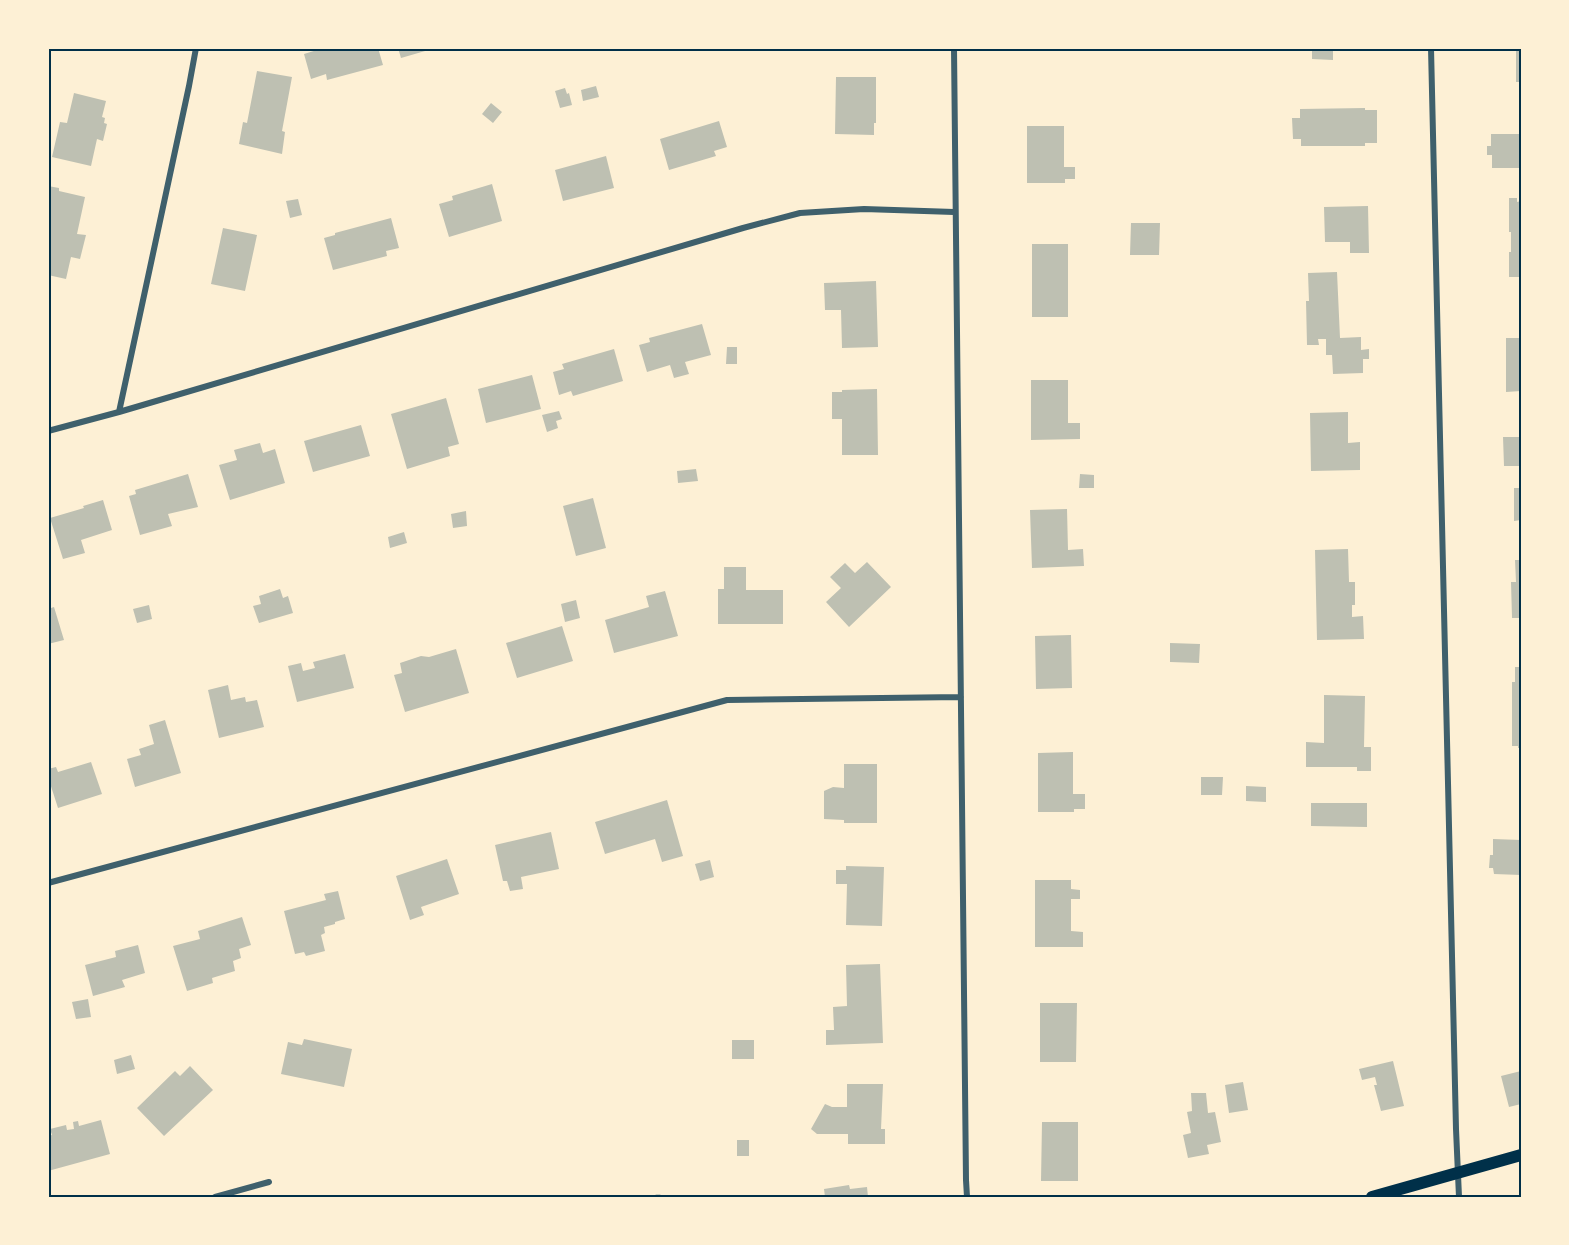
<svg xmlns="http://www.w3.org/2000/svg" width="1569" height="1245" viewBox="0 0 1569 1245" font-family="Poppins,sans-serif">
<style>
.building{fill:#bec0b2}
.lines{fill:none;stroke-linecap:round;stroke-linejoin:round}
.service{stroke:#3f606c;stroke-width:4.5}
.minor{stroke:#3f606c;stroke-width:6}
.secondary{stroke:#003049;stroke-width:12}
.neatline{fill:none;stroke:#003049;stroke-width:2}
</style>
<rect width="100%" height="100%" fill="#fdf0d5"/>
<path class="building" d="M 317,48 L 378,48 L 383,65 L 327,80 L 326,74 L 311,79 L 304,54 L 317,50 Z
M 398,48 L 432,48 L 432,49 L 401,58 Z
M 1292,48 L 1355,48 L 1355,51 L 1333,51 L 1333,60 L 1312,59 L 1312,51 L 1292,51 Z
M 1516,48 L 1521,48 L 1521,82 L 1516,82 Z
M 257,71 L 292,77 L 282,131 L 285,132 L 282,154 L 239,144 L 243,122 L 247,123 Z
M 836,77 L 876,77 L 876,123 L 874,123 L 874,135 L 835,134 Z
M 596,86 L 599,97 L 583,101 L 581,90 Z
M 565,88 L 567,94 L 569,93 L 572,105 L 560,108 L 555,91 Z
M 74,93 L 106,101 L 102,117 L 105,118 L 104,123 L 107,124 L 103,141 L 97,139 L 91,166 L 52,157 L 60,122 L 67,123 Z
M 491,103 L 502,112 L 493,123 L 482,114 Z
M 1365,108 L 1365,110 L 1377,110 L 1377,143 L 1365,143 L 1365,146 L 1301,146 L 1301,139 L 1293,139 L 1292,118 L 1300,118 L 1300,109 Z
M 719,121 L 727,147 L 714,151 L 716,156 L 669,170 L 660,139 Z
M 1027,126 L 1064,126 L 1064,167 L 1075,167 L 1075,179 L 1065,179 L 1065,183 L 1027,183 Z
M 1491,134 L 1521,134 L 1521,168 L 1492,168 L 1492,155 L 1487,155 L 1487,146 L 1491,146 Z
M 606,156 L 614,188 L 563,201 L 555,170 Z
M 492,184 L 502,221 L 449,237 L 439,204 L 453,200 L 452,196 Z
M 48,186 L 59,188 L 59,191 L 85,197 L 77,234 L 86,235 L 80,259 L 71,257 L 66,279 L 48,275 Z
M 1509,198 L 1517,198 L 1517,202 L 1521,201 L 1521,277 L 1509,277 L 1509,252 L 1511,252 L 1511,232 L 1509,232 Z
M 298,199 L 302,215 L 290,218 L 286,201 Z
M 1368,206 L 1369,253 L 1350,253 L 1350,242 L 1325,242 L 1324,207 Z
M 391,218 L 399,248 L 386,251 L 387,256 L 333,270 L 324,238 L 335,235 L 335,233 Z
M 1131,223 L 1160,223 L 1159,255 L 1130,255 Z
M 223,228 L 257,235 L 245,291 L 211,284 Z
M 1032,244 L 1068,244 L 1068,317 L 1032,317 Z
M 1337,272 L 1340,338 L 1361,337 L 1361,350 L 1369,349 L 1369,359 L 1363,359 L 1363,373 L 1333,374 L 1332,355 L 1326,355 L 1326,339 L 1318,339 L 1319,345 L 1307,345 L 1306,301 L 1309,301 L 1308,273 Z
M 876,281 L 878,347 L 842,348 L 841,310 L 825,310 L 824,283 Z
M 702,324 L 711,355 L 685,362 L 689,374 L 674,378 L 670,365 L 647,372 L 639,345 L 650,342 L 649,338 Z
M 1506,338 L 1521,338 L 1521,391 L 1506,392 Z
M 727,347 L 737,347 L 737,364 L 726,364 Z
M 614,349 L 623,381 L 573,396 L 571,391 L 559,395 L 553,372 L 564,369 L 562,364 Z
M 532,375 L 541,409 L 486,423 L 478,389 Z
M 1031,380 L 1068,380 L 1068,423 L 1080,423 L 1080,439 L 1031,440 Z
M 877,389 L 878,455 L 842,455 L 842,419 L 832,419 L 832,392 L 842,392 L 842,390 Z
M 446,398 L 459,444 L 448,447 L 450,456 L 407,469 L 391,414 Z
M 559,411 L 562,419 L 556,421 L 558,428 L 547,432 L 542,415 Z
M 1348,412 L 1348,443 L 1360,442 L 1360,470 L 1311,471 L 1310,413 Z
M 361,425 L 370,456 L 313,472 L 304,441 Z
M 1503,437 L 1521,437 L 1521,466 L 1504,466 Z
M 260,443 L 263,453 L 275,449 L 285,483 L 230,500 L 219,465 L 237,460 L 234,450 Z
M 696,469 L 698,481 L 678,483 L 677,471 Z
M 188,474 L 198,507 L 168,514 L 172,526 L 140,535 L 129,496 L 136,494 L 135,490 Z
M 1080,474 L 1094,475 L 1094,488 L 1079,488 Z
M 1514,488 L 1521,488 L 1521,520 L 1514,521 Z
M 593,498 L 606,548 L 576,556 L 563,506 Z
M 103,500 L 112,530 L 81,540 L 85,553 L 63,559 L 50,518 L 84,508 L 83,506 Z
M 1067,509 L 1068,550 L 1083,549 L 1084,566 L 1032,568 L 1030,510 Z
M 466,511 L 467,526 L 453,528 L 451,514 Z
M 404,532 L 407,543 L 390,548 L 388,537 Z
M 1348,549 L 1349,582 L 1355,582 L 1355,605 L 1352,605 L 1352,617 L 1363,616 L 1364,639 L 1317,640 L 1315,550 Z
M 1515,560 L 1521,560 L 1521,618 L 1512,618 L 1511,582 L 1516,582 Z
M 867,562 L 891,587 L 849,627 L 826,602 L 841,588 L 830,577 L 845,563 L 855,573 Z
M 724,567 L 746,567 L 746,590 L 783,590 L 783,624 L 718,624 L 718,589 L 724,589 Z
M 280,589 L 283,598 L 288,596 L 293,613 L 259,623 L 253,606 L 261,604 L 259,596 Z
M 665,591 L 678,636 L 614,653 L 605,620 L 649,607 L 646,596 Z
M 576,600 L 580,618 L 565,622 L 561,604 Z
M 149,605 L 152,619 L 137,623 L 133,609 Z
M 54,607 L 64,640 L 48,644 L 48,609 Z
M 562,626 L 573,661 L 517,678 L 506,643 Z
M 1071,635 L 1072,688 L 1036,689 L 1035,636 Z
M 1170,643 L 1200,644 L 1199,663 L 1170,662 Z
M 456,649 L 469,693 L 405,712 L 394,675 L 402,673 L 400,663 L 421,656 L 429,657 Z
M 345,654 L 354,688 L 297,702 L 288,666 L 301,663 L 303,671 L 315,668 L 313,662 Z
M 1515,667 L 1521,667 L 1521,748 L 1518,748 L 1518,746 L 1512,746 L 1512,682 L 1515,682 Z
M 228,685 L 231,700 L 245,697 L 246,702 L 257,700 L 264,727 L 219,738 L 208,690 Z
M 1324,695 L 1365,696 L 1364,747 L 1371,747 L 1371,771 L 1357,771 L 1357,767 L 1306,767 L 1306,742 L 1324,743 Z
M 165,720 L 181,773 L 135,787 L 127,759 L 141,755 L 139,749 L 154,744 L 149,725 Z
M 1073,752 L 1073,794 L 1085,794 L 1085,809 L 1074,809 L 1074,812 L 1038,812 L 1038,753 Z
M 91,762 L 102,794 L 58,808 L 48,777 L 48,769 L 56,767 L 58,772 Z
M 844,764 L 877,764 L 877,823 L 844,823 L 844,820 L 824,819 L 824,791 L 833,787 L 844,788 Z
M 1201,777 L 1223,777 L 1222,795 L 1201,795 Z
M 1246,786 L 1266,787 L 1266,802 L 1246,801 Z
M 667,800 L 683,856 L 662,862 L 655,839 L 605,854 L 595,822 Z
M 1311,803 L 1367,803 L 1367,827 L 1311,826 Z
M 551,832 L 559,869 L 521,877 L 523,889 L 510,891 L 507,881 L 503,881 L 495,845 Z
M 1493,839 L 1521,840 L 1521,875 L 1494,874 L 1493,868 L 1489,868 L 1490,855 L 1493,855 Z
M 447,859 L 459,894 L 421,907 L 424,915 L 410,920 L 396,876 Z
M 710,860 L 714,877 L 700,881 L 695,864 Z
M 846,866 L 884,867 L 882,926 L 846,925 L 847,884 L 836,884 L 836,870 L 846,870 Z
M 1035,880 L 1071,880 L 1071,889 L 1080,890 L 1080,899 L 1071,899 L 1071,931 L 1083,932 L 1083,947 L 1035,947 Z
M 338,891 L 345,919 L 335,922 L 335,924 L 324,927 L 325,933 L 321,935 L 325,951 L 306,956 L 304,952 L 295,954 L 284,911 L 326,900 L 324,894 Z
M 242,917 L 251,945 L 239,949 L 241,958 L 233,961 L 235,971 L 212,978 L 213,983 L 187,991 L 173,946 L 200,939 L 198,931 Z
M 138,945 L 145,973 L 122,980 L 125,987 L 93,996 L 85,965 L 116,957 L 115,951 Z
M 880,964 L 883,1043 L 826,1045 L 826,1030 L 834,1030 L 833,1007 L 847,1006 L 846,965 Z
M 88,999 L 91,1017 L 76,1019 L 72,1002 Z
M 1040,1003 L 1077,1003 L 1076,1062 L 1040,1062 Z
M 304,1039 L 352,1049 L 344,1087 L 281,1074 L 288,1042 L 302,1045 Z
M 732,1040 L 754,1040 L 754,1059 L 732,1059 Z
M 131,1055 L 135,1069 L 117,1074 L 114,1060 Z
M 1393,1061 L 1404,1106 L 1381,1111 L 1374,1085 L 1377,1085 L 1375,1077 L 1362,1080 L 1359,1069 Z
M 190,1066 L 213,1090 L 164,1136 L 137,1108 L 175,1071 L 180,1076 Z
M 1521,1071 L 1521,1104 L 1509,1107 L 1501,1076 Z
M 1243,1082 L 1248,1110 L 1229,1113 L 1225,1085 Z
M 847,1084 L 883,1084 L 881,1129 L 885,1129 L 885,1144 L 848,1144 L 848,1134 L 817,1134 L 811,1129 L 825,1104 L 832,1107 L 847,1107 Z
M 1191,1093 L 1206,1093 L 1208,1113 L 1215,1112 L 1221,1142 L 1207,1145 L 1209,1154 L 1188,1158 L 1183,1135 L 1191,1133 L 1187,1112 L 1192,1111 Z
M 101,1120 L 110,1154 L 48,1171 L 48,1136 L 52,1135 L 50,1129 L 66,1125 L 67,1130 L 74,1129 L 73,1122 L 78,1121 L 79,1126 Z
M 1042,1122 L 1078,1122 L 1078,1181 L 1041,1181 Z
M 737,1140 L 749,1140 L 749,1156 L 737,1156 Z
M 849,1185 L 850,1189 L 867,1187 L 868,1197 L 825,1197 L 824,1189 Z"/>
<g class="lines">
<path class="service" d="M 656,1197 L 660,1197"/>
<path class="minor" d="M 954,48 C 955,426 965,803 966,1180 L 967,1197
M 1431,48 L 1456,1129 L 1459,1197
M 119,412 L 189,86 L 196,48
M 48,431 L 119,412 L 743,228 L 800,213 L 864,209 L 954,212
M 48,883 L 727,700 L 961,697
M 215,1197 L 269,1182"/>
<path class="secondary" d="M 1372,1197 L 1521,1155"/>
</g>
<rect width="1569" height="1245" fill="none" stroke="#fdf0d5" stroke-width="99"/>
<rect x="50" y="50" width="1470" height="1146" class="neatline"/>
</svg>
